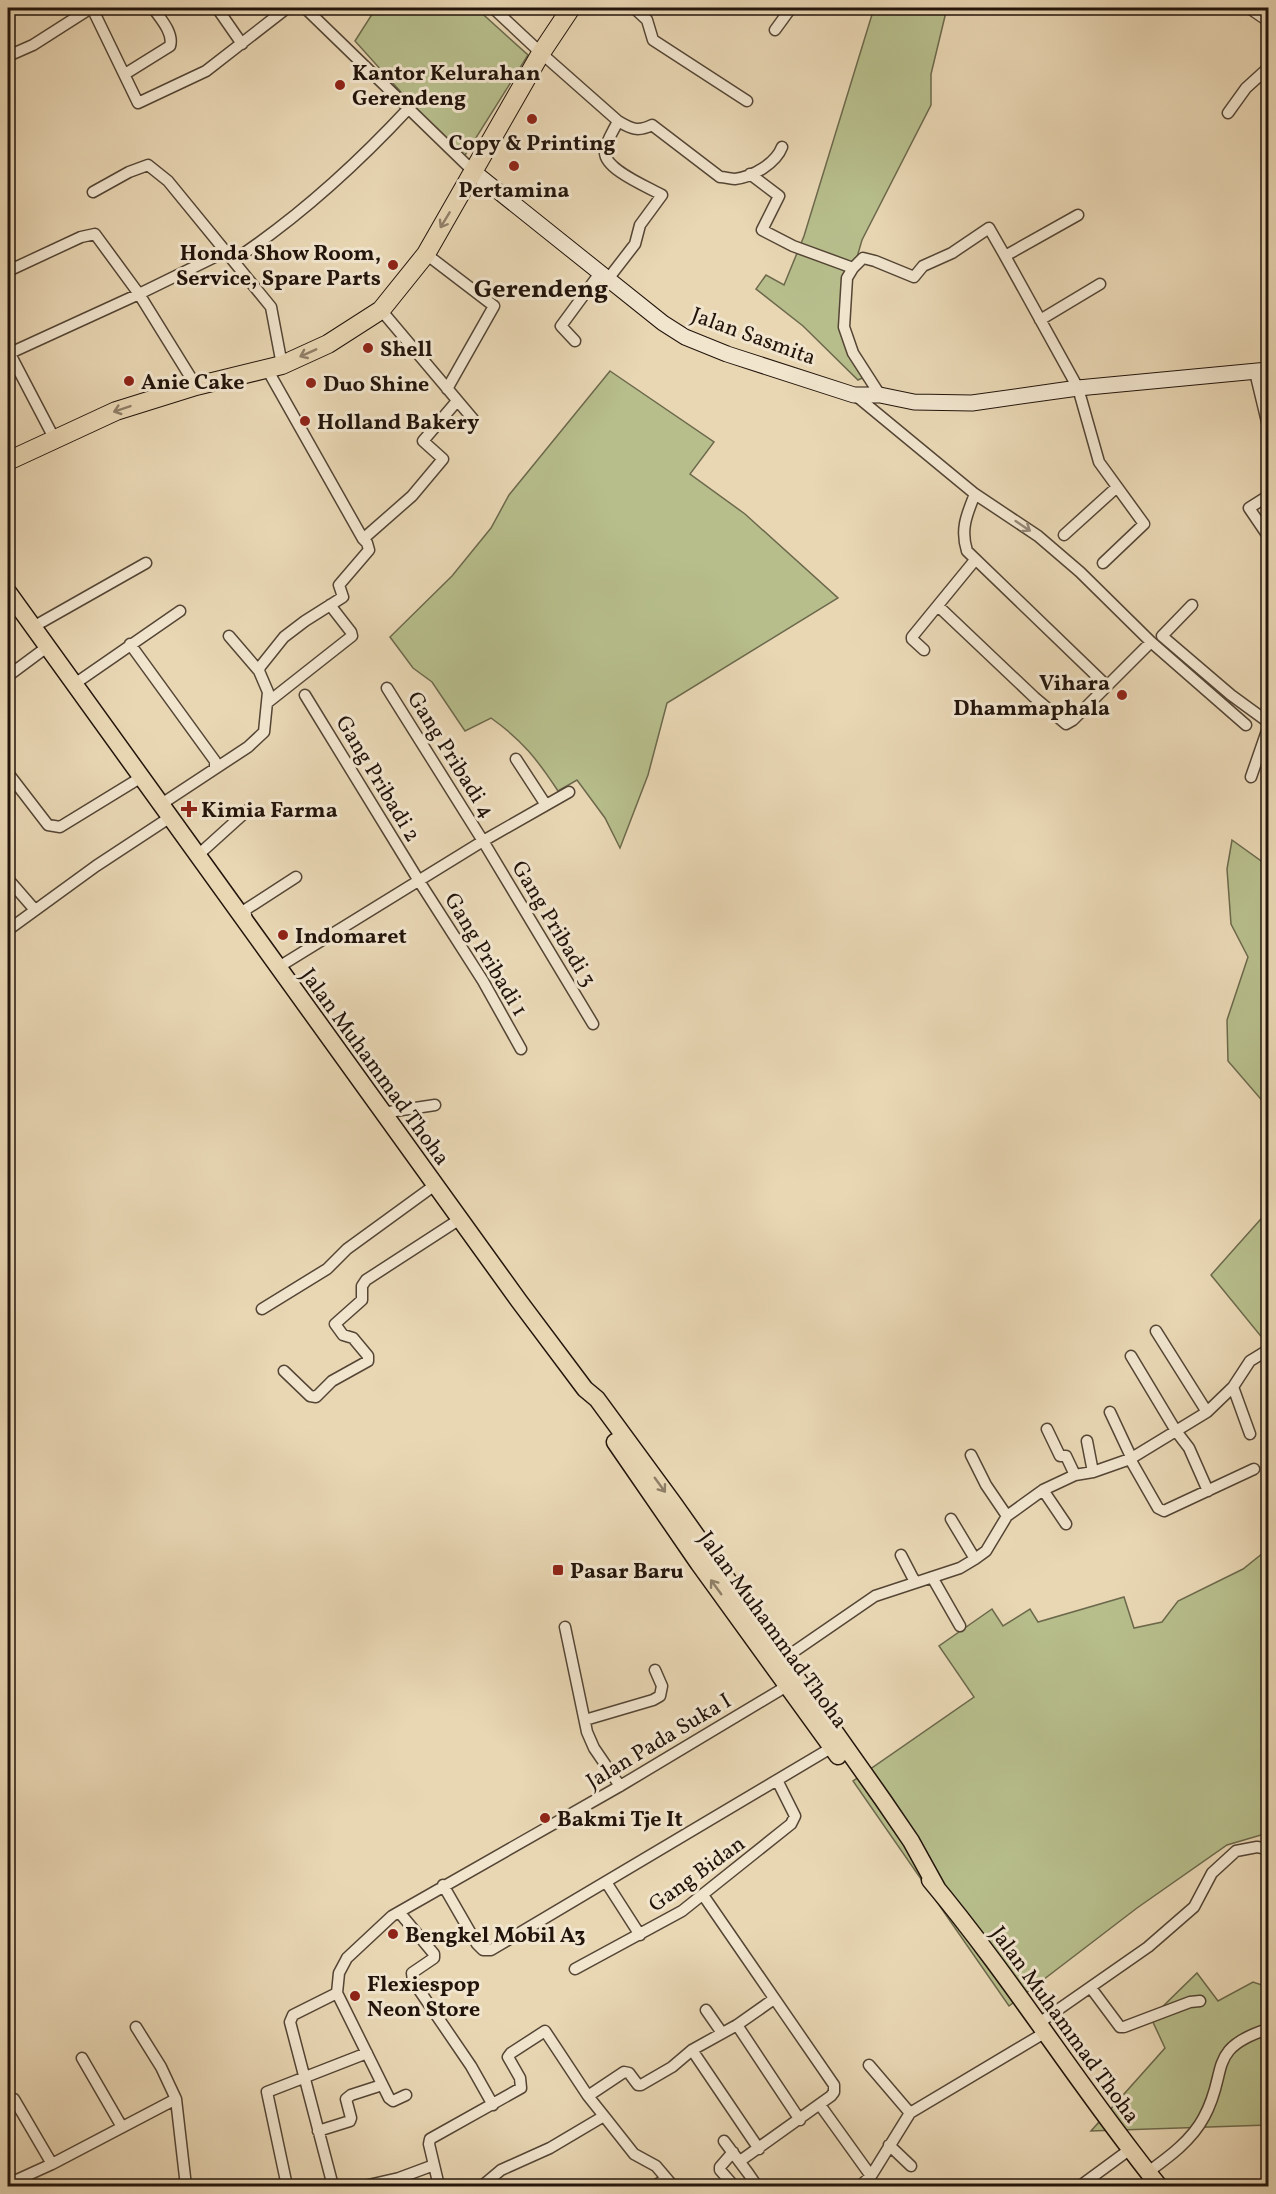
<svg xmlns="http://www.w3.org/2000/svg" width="1276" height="2194" viewBox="0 0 1276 2194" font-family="Vollkorn,serif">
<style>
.green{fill:#b7be8c;stroke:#6c694c;stroke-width:1.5}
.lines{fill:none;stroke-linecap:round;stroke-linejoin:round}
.street-casing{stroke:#544535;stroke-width:13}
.secondary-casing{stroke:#22140b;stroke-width:17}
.primary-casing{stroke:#22140b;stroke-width:19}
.highway-casing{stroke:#22140b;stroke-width:20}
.street{stroke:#f1e5ce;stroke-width:10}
.secondary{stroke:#f1e5ce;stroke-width:15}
.primary{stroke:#e9d7b4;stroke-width:16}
.highway{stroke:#e9d7b4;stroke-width:18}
.oneway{stroke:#8f7f68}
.oneway2{stroke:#948776}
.poi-dot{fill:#8f2418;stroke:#f1e5ce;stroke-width:2}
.labels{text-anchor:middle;stroke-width:6;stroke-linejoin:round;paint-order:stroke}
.poi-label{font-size:22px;font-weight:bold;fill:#22140b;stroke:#f1e5ce;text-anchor:start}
.street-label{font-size:22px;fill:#22140b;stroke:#f1e5ce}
.quarter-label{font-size:26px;font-weight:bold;fill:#22140b;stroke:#f1e5ce}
</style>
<rect width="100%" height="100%" fill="#e9d7b4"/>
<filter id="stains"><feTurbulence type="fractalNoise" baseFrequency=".00333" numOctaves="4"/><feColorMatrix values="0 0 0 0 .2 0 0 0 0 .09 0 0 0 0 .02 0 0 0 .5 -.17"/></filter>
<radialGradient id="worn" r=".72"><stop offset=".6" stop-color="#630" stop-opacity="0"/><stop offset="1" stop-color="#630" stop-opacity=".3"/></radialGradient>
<path class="green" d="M 376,8 L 476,8 L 528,55 L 462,160 L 355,41 Z
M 874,8 L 950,8 L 946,12 L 931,74 L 931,105 L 862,240 L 848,288 L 846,325 L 869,375 L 858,380 L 803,326 L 756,289 L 766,275 L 784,285 L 804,236 Z
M 610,371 L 714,442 L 690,474 L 745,514 L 838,598 L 667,703 L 648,775 L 620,848 L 605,818 L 577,780 L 558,791 C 537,759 522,740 491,718 L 465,731 L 432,682 L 413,668 L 390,637 L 452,576 L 491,528 L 509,495 Z
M 1232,840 L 1268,866 L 1268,1101 L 1265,1104 L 1228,1061 L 1227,1020 L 1248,957 L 1231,924 L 1227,869 Z
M 1268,1211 L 1268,1345 L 1211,1275 Z
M 1268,1549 L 1268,1833 L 1227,1845 L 1137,1908 L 1009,2006 L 853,1781 L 974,1697 L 939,1646 L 992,1609 L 1003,1626 L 1030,1609 L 1038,1622 L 1124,1597 L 1134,1628 L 1162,1622 L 1178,1601 L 1243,1569 Z
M 1197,1973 L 1218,2001 L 1253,1982 L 1268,1987 L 1268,2062 L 1266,2064 L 1268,2071 L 1268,2125 L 1091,2131 L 1165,2048 L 1151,2018 Z"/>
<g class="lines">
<defs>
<path id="street" d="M 92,8 L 138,103 L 206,71 L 287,8
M 217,8 L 242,44
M 305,8 L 474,172
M 493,8 L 541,53 L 618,121 C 631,129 638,132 652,125 L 720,177 C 725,177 731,179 735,179 C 753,177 776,163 782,147
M 634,8 L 647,20 L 653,40 L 747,101
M 1249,8 L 1268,21
M 775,30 L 791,8
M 8,56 L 33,45 L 91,8
M 125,74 L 170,46 C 174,33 160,18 153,8
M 1228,113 L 1246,88 L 1268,68
M 750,174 L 779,196 L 762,230 L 793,246 L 853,268
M 93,192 L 129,172 L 148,165 L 168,181 L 271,307 L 282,365
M 1078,215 L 1005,256 L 1078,388 L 1099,462 L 1144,524 L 1103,563
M 426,254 L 494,306 L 447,389
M 234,260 C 299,217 356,165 409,108
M 8,271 L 81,237 L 95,234 L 139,294 L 196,386
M 608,279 L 635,244 L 640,225 L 662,195 C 648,187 603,169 605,151 C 606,141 614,130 618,121
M 381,310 L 473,419
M 1040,320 L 1100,284
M 575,341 L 561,326 L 600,273
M 8,350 L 54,438
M 8,354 L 139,294 L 225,252
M 1255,372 L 1268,426
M 855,395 L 975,494 L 1038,536 L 1080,572 L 1151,642 L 1246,725
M 880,395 L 853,353 L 844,327 L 847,278 L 853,268 L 863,258 L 875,261 L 914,277 L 923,266 L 952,253 L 989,228 L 1005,256
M 975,494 C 967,514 960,529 967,551 L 1107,686
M 1268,496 L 1249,508 L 1268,536
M 1064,535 L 1117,487
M 363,539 L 412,496 L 443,459 L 423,441 L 457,401
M 1192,605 L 1162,636 L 1231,695 L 1268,722
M 938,606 L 1034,697 L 1066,724 L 1073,720 L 1151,642
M 33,627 L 146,563
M 130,644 L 215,761 L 215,767
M 924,650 L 912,639 L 912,637 L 975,560
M 259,671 L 260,667 L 284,637 L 305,621 L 343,597 L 339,585 L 369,550 L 367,543 L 363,539 L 267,369
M 8,676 L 47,647
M 73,685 L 180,611
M 387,688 L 483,841 L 593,1024
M 305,695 L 419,881 L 483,981 L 521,1049
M 267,703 L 352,636 L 351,632 L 330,605
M 516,759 L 546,805
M 8,773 L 48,825 L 60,827 L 140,778
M 1251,777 L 1268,728
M 160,805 L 248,747 L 264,732 L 268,692 L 259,671 L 229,636
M 197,856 L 249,809
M 8,879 L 35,910
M 247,920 L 245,910 L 296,877
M 8,930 L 96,866 L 169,818
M 277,968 L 483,841 L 569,792
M 382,1113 L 435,1105
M 262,1309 L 327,1269 L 347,1249 L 435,1185
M 1156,1331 L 1207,1412
M 1131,1356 L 1176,1431 L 1189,1448 L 1208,1491
M 284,1371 L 310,1396 L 316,1397 L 332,1381 L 368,1361 L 368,1356 L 353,1338 L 343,1335 L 335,1324 L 362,1300 L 362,1286 L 366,1280 L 460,1219
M 1233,1387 L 1250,1434
M 1110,1412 L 1132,1459
M 1047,1429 L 1060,1456 L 1066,1456 L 1075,1475
M 1087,1441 L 1093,1472
M 971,1455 L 986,1485 L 1007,1516
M 1130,1459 L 1158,1508 L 1164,1511 L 1254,1469
M 1043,1490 L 1066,1524
M 951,1519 L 975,1559
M 901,1555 L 915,1582
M 932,1577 L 960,1626
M 565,1627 L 587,1732 L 594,1748 L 620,1786
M 779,1662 L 875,1596 L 960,1568 L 975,1559 L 986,1551 L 1007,1516 L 1043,1490 L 1075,1475 L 1093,1472 L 1130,1459 L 1207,1412 L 1233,1387 L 1250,1361 L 1268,1350
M 585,1720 L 653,1700 L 660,1696 L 662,1686 L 655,1670
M 606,1882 L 640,1935
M 443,1885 L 477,1944 L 483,1950 L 491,1950 L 836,1745
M 703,1895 L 834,2085 L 834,2092 L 831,2096 L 740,2161
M 399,1912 L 434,1954 L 434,1958 L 412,1973 L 413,1981 L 471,2066 L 493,2105
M 575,1969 L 682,1911 L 791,1824 L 795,1816 L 777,1780
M 1091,1988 L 1120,2027 L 1124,2027 L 1190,2002 L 1200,2001
M 337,1993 L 389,2098 L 393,2101 L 406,2095
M 706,2010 L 722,2033
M 1039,2023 L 1148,1947 L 1194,1907 L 1212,1873 L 1236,1851 L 1257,1847 L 1268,1849
M 737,2025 L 800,2120
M 136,2027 L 161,2067 L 176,2099 L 186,2186
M 692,2050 L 759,2149
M 82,2058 L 122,2127
M 869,2065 L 910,2113
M 820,2105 L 871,2176
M 604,2116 L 634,2154 L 656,2166 L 673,2186
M 318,2131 L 350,2121 L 351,2118 L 346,2099 L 351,2095 L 382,2085
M 724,2141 L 748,2173 L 757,2186
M 889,2145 L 911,2166
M 733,2152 L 720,2167 L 720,2170 L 734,2186
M 52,2164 L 176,2099
M 1148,2172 C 1169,2157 1192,2140 1204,2117 C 1229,2072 1205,2049 1268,2029
M 8,2184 L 52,2164 L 14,2099
M 287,2186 L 267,2092 L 367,2053
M 333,2186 L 290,2022 L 293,2015 L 337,1993 L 339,1973 L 347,1958 L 392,1916 L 620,1786 L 787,1686
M 364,2186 L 399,2178 L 434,2165
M 439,2186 L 429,2144 L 430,2139 L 521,2088 L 520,2078 L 508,2057 L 511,2053 L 545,2031 L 588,2096
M 482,2186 L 501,2170 L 550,2148 L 604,2116 L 588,2096 L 624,2072 L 629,2073 L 638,2085 L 641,2085 L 672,2067 L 692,2050 L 737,2025 L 774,1999
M 654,2186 L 666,2179
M 860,2186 L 871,2176 L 910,2113 L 1046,2032
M 1080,2186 L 1129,2150"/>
<path id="secondary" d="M 474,172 L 663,323 L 685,337 L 727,354 L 854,395 L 880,395 L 914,402 L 972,403 L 1078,388 L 1268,370"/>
<path id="primary" d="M 8,592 L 519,1301 L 585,1389 L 597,1399 L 674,1504 L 883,1800 L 911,1841 L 937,1888
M 615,1442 L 699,1564 L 838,1756
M 930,1880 C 1012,1978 1079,2087 1159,2186"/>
<path id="highway" d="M 8,461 L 116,411 L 196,386 L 282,365 L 328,344 L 381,310 L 426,254 L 541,53 L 571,8"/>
</defs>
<use href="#street" class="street-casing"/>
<use href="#secondary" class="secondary-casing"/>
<use href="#primary" class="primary-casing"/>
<use href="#highway" class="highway-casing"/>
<use href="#street" class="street"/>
<use href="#secondary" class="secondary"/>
<use href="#primary" class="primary"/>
<use href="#highway" class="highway"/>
</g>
<defs><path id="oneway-shaft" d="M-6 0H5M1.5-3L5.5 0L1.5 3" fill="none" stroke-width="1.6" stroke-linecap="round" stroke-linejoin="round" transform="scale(1.5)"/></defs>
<g class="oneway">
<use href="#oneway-shaft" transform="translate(445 220) rotate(121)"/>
<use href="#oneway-shaft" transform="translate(308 353) rotate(156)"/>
<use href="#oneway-shaft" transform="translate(122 409) rotate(161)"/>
<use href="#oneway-shaft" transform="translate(660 1485) rotate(54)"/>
<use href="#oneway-shaft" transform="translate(716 1587) rotate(-126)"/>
</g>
<use class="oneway2" href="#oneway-shaft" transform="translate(1023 526) rotate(34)"/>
<g class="poi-dot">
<circle cx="340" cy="85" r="6"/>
<circle cx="532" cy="119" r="6"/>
<circle cx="514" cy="166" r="6"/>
<circle cx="393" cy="265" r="6"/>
<circle cx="368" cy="348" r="6"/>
<circle cx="129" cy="381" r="6"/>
<circle cx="311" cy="383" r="6"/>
<circle cx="305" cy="421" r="6"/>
<circle cx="1122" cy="695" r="6"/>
<path d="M186 800h6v6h6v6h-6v6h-6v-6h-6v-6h6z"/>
<circle cx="283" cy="935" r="6"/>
<rect x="552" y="1564" width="12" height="12" rx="3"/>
<circle cx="545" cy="1818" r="6"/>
<circle cx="393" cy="1934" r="6"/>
<circle cx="355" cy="1996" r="6"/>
</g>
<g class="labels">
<g class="poi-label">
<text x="352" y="80">Kantor Kelurahan<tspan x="352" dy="25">Gerendeng</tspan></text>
<text x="532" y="150" text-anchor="middle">Copy &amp; Printing</text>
<text x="514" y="197" text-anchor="middle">Pertamina</text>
<text x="381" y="260" text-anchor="end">Honda Show Room,<tspan x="381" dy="25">Service, Spare Parts</tspan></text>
<text x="380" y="356">Shell</text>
<text x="141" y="389">Anie Cake</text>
<text x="323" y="391">Duo Shine</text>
<text x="317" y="429">Holland Bakery</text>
<text x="1110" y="690" text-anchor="end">Vihara<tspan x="1110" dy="25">Dhammaphala</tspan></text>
<text x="201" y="817">Kimia Farma</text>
<text x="295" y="943">Indomaret</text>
<text x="570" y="1578">Pasar Baru</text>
<text x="557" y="1826">Bakmi Tje It</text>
<text x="405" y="1942">Bengkel Mobil A3</text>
<text x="367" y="1991">Flexiespop<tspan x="367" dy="25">Neon Store</tspan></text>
</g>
<g class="street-label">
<text transform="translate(754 335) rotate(20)" y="8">Jalan Sasmita</text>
<text transform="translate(452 754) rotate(58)" y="8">Gang Pribadi 4</text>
<text transform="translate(379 778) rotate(59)" y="8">Gang Pribadi 2</text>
<text transform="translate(555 923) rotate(59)" y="8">Gang Pribadi 3</text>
<text transform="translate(487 954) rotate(59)" y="8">Gang Pribadi 1</text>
<text transform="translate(376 1066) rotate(54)" y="8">Jalan Muhammad Thoha</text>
<text transform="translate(774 1629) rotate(54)" y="8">Jalan Muhammad Thoha</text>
<text transform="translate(658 1740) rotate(-31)" y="8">Jalan Pada Suka I</text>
<text transform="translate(696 1873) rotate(-36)" y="8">Gang Bidan</text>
<text transform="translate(1066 2024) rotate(54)" y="8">Jalan Muhammad Thoha</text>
</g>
<g class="quarter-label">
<text x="541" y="297">Gerendeng</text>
</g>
</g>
<rect width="1276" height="2194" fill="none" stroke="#e9d7b4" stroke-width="30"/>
<rect x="9" y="9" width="1258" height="2176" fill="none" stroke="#22140b" stroke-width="3"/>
<rect x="15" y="15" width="1246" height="2164" fill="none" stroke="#22140b" stroke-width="1.5"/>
<rect width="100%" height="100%" filter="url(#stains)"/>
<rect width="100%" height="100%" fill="url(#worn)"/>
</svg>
